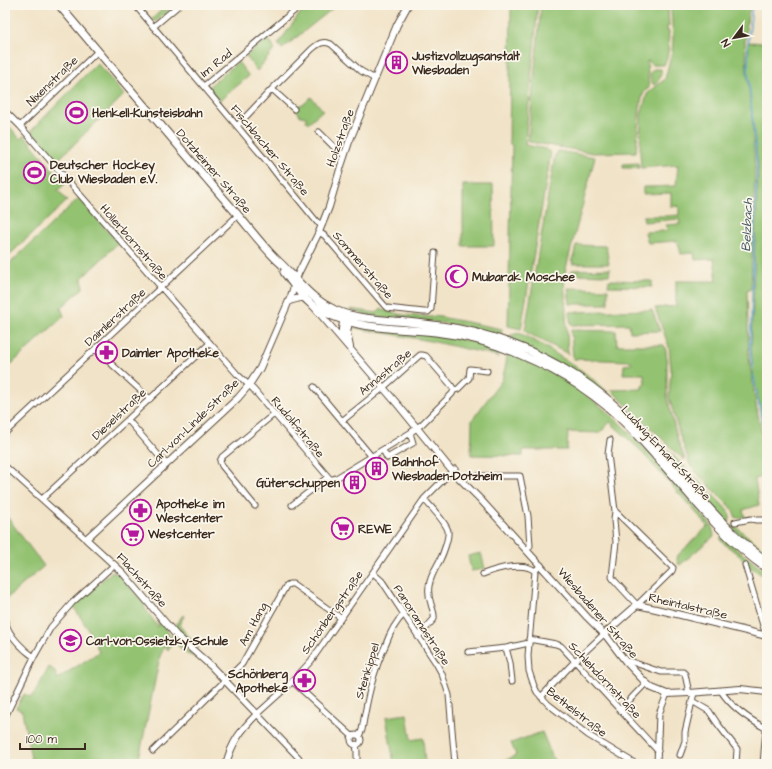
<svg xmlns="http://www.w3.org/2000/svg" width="772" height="769" viewBox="0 0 772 769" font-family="'Architects Daughter',sans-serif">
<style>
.green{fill:#93c271;stroke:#677648}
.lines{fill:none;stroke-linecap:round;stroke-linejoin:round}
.stream{stroke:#52a3cd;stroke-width:1.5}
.minor-casing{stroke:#564637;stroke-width:7}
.tertiary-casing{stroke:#564637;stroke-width:8}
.secondary-casing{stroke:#564637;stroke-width:9}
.minor{stroke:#fff;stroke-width:5}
.tertiary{stroke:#fff;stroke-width:6}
.secondary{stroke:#fff;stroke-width:7}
.labels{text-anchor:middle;stroke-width:3.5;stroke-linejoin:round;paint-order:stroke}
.poi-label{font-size:12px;font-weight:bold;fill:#3b2a1e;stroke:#fbf7ec;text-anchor:start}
.street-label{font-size:12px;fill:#3b2a1e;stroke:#fbf7ec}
.water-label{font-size:13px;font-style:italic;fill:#445a64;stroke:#fbf7ec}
</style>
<rect width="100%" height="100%" fill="#fbf7ec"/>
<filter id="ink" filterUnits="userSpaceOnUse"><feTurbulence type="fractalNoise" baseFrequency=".025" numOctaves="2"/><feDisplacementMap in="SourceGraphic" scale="8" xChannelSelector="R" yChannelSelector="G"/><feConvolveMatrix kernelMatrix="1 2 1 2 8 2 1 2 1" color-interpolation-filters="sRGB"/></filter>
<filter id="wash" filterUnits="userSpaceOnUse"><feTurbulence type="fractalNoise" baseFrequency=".012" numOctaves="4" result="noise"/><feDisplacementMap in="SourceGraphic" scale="16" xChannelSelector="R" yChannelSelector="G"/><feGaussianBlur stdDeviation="0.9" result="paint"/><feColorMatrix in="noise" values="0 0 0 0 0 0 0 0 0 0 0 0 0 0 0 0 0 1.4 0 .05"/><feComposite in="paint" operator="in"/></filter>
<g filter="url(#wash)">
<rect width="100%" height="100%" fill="#f1e3c7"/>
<path class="green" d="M 167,5 L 175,5 L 155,22 L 152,19 Z
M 306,5 L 337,5 L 282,49 L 278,44 Z
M 511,5 L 538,5 L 525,145 L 546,149 L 551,153 L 521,329 L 508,326 L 512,145 L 509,144 Z
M 541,5 L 666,5 L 668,7 L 669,26 L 667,27 L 667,31 L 669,31 C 668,42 670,56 664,65 L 653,65 L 648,61 L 647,61 L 649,88 C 648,89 647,89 646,90 C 638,96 638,140 636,152 L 593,153 L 530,142 L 528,140 Z
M 669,5 L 751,5 L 748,14 L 745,41 L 747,72 L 752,118 L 755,169 L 751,289 L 747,291 L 749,357 L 757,410 L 767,458 L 767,476 L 755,479 L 759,505 L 743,510 L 745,517 L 736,518 L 733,510 L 691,467 L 680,436 L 669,397 L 671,369 L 669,347 L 655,308 L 676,306 L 676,281 L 717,281 L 714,259 L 695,260 L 694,253 L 681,254 L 679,246 L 677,241 L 648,243 L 645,232 L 667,231 L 666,225 L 680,224 L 679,219 L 644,222 L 643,216 L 667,216 L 679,215 L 679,206 L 671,207 L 671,193 L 643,194 L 643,187 L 676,186 L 678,165 L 641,168 L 640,152 L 641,114 L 647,94 L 665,79 L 672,52 L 673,39 L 671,9 Z
M 268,38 L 275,49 L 257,71 L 246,56 Z
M 748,42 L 767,43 L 767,443 L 753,374 L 751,347 L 758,168 L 748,73 Z
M 238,62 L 249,76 L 219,101 L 208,87 Z
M 97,63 L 124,95 L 57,161 L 31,131 Z
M 654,69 L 661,69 C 662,75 659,82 654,85 C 650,81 648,72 654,69 Z
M 311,97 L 323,110 L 308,123 L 306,121 L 306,117 L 300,116 L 295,107 L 305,103 Z
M 5,121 L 20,139 L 24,135 L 65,184 L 58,190 L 67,201 L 5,259 Z
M 558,151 L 595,157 L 564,276 L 568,352 L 568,354 L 526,332 L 525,330 L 555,155 L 557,155 L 557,152 Z
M 638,163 L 639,168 L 623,168 L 623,164 Z
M 463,185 L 493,185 L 494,246 L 463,246 Z
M 79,198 L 118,243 L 82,278 L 83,288 L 61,308 L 64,316 L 5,370 L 5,268 Z
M 576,245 L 606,246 L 609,264 L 572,264 Z
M 610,269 L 609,275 L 571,274 L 572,270 Z
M 609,280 L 652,281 L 652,287 L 608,286 Z
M 568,288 L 608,289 L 608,304 L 570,304 Z
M 381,308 C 391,315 417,316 430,317 L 434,317 L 435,316 L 502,329 L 501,337 L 458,325 L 435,322 L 382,318 L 358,313 L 357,312 L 350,310 L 350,309 L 377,313 Z
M 652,310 L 660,331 L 630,332 L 629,324 L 571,325 L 569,312 Z
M 357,327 L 440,335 L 470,341 L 497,349 L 498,352 L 498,358 L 493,355 L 430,341 L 355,328 Z
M 571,330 L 616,331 L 617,345 L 664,345 L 666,351 L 667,359 L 667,397 L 678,441 L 685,459 L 683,459 L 611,390 L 642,389 L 642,386 L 645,384 L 644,374 L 623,374 L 624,365 L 632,364 L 631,361 L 573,359 Z
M 519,333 L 528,337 L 547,348 L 581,370 L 601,386 L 640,422 L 720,502 C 725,508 734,514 728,523 L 717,513 L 619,405 L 510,340 L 511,335 Z
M 507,353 C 525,360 541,367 557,376 C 621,412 665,472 712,526 L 714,536 L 680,565 L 678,564 L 677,559 L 678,555 L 708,526 L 639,449 L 610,422 L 600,433 L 568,432 L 567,450 L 523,450 L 523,456 L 471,455 L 472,420 L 502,380 L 506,364 Z
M 5,514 L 44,566 L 5,600 Z
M 733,526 L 735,526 L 767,552 L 767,558 L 755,550 L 731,527 Z
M 721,537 L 724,538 L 744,555 L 767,573 L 767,578 L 750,567 L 749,567 C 744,557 729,548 721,541 Z
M 481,553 L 485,569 L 471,571 L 468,556 Z
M 112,572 L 118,574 L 146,605 L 144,607 L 158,627 L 159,626 L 158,621 L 169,633 L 163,650 L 160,656 L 138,764 L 32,764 L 22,711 L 16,708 L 24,694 L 31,697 L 37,689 L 49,667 L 55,671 L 57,679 L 99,652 L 90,632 L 73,606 L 87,593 Z
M 183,615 L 184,616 L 179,625 L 197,646 L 198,647 L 197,649 L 175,628 L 177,623 Z
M 171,635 L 195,657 L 187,654 L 174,642 L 171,644 L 168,650 L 166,647 Z
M 407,714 L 411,740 L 423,738 L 425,764 L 394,764 L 386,717 Z
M 542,732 L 555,763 L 557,764 L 499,764 L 516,755 L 511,743 Z"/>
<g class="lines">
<path class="stream" d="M 752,5 L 748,44 L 748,73 L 757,166 L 750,347 L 753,374 L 767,445"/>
</g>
</g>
<g filter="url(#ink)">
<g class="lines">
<defs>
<path id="minor" d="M 135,5 L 269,164 L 282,181 L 285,183 L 317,222 L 322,225
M 153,27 L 179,5
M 204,86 L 301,5
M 272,89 L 294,109
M 5,111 L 20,126 L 237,374 L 253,389 L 330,479 L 333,479 L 338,477 L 410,433 L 422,424 L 452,394 L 454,390 L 458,389 L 469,378 L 470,369 L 487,371
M 20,126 L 98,51
M 237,126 L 272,89 L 312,49 C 318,44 323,40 331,44 L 361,71 L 375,79
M 319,132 L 336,149 L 344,155
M 319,232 L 325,236 L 384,305 L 387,308 L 424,312 L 428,312 L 431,309 L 435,253
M 95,349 L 150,399
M 314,387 L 372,457
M 128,420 L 166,464
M 342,421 L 383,388 L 420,355 L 422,355 L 426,356 L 451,385 L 454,390
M 5,433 L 238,215
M 610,440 L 608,454 L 615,511 L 614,520 L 616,542 L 612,577 L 614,580 L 637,605 L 672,571 L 673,568 L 671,566 L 615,511
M 383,450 L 387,458 L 413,443 L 410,433
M 374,456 L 378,463
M 5,466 L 86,539
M 463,478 L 466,476 L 520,476 L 528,516 L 530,546 L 527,550
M 42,499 L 210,343
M 292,505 L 328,477
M 255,506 L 222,466 L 220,461 L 222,457 L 274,414
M 735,522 L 751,519 L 756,520 L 767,520
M 541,565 L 535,571 L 528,656 L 529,671 L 534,686 L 537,692 L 548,704 L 588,735 L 636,764
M 745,565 L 765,632 L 764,636
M 373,573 L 382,581 L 436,663 L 442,674 L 449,695 L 455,764
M 483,574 C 496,569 523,561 535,571
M 6,623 C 8,635 25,651 34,657
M 418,637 L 434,619 C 435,613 432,609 431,604 C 429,598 428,592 429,586 C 430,577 435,569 440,560 C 443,554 449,538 448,531 C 446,522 430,506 424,499
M 529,639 L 556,644 L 561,646 L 658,751
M 506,648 L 529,643
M 468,652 L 506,648 L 510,663 L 512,681
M 626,662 L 629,661 L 661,672 L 683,672 L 685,674 L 689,693
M 292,681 L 352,736
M 721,691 C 732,708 750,720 767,729
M 541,697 L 575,661 L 604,634
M 692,701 L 709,711 L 717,723 L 737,749 L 736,764
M 620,710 L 646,683
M 5,717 L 35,655 L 51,627 L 72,603 L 114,565
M351 740a5 5 0 1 1 10 0a5 5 0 1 1-10 0Z
M 359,736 L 362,730 C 367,700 373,671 386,644 C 390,633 395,623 403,615
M 356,744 L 357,752 L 357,764
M 153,751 L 242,664 L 286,586 L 289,584 L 293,584 L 341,618
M 680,755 L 685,741 L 685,732 L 694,693
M 301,764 L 299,758 L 257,714 L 287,687 L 311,661 L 424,499 L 443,480 L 455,469
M 657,764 L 659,714 L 667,694
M 763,764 L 766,729"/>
<path id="tertiary" d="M 289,301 L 300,298 L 305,298
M 314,307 L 399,406 L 452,471 L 480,499 L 587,617 L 607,637 L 626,662 L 644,681 L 652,688 L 667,694 L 689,693 L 740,689 L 767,692
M 348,317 L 349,322 L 347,333 L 350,347
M 344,341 C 341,334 341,324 346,317
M 604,634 L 637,605 L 656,609 L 767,636
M 226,764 C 232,742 241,730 257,714 L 211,666 L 176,635 L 123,573 L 86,539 L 238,398 L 249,385 L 260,368 L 291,296 L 298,274 L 319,232 L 329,207 L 341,166 L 349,142 L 397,25 L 408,5"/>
<path id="secondary" d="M 59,5 C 118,75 178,146 238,215 C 250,229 262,245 275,258 C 279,262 284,266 288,271 C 304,287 313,300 335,310 C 353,318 374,319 394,321 C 410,322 425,324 441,326 C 488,332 536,350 576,376 C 620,404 653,443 687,483 C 712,511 736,540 767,561
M 284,272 C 292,283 300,295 311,304 C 349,332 398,327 442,333 C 469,336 496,344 521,355 C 562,372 599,396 630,428 C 676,475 713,531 767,569"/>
</defs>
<use href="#minor" class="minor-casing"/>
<use href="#tertiary" class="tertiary-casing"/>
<use href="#secondary" class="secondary-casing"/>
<use href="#minor" class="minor"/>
<use href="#tertiary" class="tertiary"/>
<use href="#secondary" class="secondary"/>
</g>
</g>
<defs>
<symbol id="building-ring" viewBox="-11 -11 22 22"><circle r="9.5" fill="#fbf7ec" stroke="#b5179e" stroke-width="1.5"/><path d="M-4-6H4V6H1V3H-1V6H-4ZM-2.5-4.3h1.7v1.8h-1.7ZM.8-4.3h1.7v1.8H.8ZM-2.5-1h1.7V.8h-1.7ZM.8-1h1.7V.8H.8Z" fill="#b5179e"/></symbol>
<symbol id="stadium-ring" viewBox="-11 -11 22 22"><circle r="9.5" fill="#fbf7ec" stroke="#b5179e" stroke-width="1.5"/><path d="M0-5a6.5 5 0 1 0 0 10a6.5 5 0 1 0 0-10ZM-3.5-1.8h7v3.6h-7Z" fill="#b5179e"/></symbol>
<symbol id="mosque-ring" viewBox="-11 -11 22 22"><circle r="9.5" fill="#fbf7ec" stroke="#b5179e" stroke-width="1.5"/><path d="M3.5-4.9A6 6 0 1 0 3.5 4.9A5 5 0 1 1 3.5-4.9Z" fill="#b5179e"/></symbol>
<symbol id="pharmacy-ring" viewBox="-11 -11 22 22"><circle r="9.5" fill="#fbf7ec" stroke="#b5179e" stroke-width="1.5"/><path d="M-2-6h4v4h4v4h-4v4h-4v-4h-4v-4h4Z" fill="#b5179e"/></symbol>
<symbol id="supermarket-ring" viewBox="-11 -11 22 22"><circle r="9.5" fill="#fbf7ec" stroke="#b5179e" stroke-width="1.5"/><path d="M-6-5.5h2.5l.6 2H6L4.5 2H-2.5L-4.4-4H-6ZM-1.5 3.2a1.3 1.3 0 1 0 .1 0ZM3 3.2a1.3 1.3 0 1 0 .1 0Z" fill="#b5179e"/></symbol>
<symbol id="school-ring" viewBox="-11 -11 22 22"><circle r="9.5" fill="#fbf7ec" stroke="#b5179e" stroke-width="1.5"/><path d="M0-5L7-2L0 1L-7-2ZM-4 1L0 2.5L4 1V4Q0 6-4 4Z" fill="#b5179e"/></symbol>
</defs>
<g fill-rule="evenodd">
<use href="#building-ring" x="384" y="50" width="25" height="25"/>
<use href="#stadium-ring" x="64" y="100" width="25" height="25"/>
<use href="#stadium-ring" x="22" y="160" width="25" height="25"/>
<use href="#mosque-ring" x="444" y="264" width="25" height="25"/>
<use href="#pharmacy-ring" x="94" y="340" width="25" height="25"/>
<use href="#building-ring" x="364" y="456" width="25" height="25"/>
<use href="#building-ring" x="342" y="470" width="25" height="25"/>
<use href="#pharmacy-ring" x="128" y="498" width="25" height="25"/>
<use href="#supermarket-ring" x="330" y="516" width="25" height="25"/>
<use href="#supermarket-ring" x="120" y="522" width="25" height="25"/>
<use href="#school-ring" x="58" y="628" width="25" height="25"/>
<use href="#pharmacy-ring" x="292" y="668" width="25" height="25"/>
</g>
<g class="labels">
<g class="poi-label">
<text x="412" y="60">Justizvollzugsanstalt<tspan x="412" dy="14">Wiesbaden</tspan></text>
<text x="92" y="117">Henkell-Kunsteisbahn</text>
<text x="50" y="169">Deutscher Hockey<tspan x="50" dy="14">Club Wiesbaden e.V.</tspan></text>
<text x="472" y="281">Mubarak Moschee</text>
<text x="122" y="357">Daimler Apotheke</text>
<text x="392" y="466">Bahnhof<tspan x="392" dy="14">Wiesbaden-Dotzheim</tspan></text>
<text x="340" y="487" text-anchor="end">Güterschuppen</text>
<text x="156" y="508">Apotheke im<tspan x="156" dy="14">Westcenter</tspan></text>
<text x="358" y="533">REWE</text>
<text x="148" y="538">Westcenter</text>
<text x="86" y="645">Carl-von-Ossietzky-Schule</text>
<text x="288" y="678" text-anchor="end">Schönberg<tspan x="288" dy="14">Apotheke</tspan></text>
</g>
<g class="street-label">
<text transform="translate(216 63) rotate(-39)" y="4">Im Rad</text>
<text transform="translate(52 81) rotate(-44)" y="4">Nixenstraße</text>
<text transform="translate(340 138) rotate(-70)" y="4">Holzstraße</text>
<text transform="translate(270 150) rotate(50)" y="4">Fischbacher Straße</text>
<text transform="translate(214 171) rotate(49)" y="4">Dotzheimer Straße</text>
<text transform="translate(134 242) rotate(49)" y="4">Hollerbornstraße</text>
<text transform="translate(363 265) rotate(49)" y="4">Sommerstraße</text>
<text transform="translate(115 317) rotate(-43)" y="4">Daimlerstraße</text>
<text transform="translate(385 372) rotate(-40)" y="4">Annastraße</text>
<text transform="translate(119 414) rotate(-43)" y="4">Dieselstraße</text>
<text transform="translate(193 423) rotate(-44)" y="4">Carl-von-Linde-Straße</text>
<text transform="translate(298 427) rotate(50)" y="4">Rudolfstraße</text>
<text transform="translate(666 453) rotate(47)" y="4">Ludwig-Erhard-Straße</text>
<text transform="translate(142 580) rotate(48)" y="4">Flachstraße</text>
<text transform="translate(688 606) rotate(13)" y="4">Rheintalstraße</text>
<text transform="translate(332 612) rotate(-55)" y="4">Schönbergstraße</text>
<text transform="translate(598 613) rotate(49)" y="4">Wiesbadener Straße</text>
<text transform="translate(253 624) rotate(-62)" y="4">Am Hang</text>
<text transform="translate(422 625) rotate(57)" y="4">Panoramastraße</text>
<text transform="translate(367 671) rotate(-73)" y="4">Steinkippel</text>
<text transform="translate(605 680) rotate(47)" y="4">Schlehdornstraße</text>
<text transform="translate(577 712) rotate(38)" y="4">Bethelstraße</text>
</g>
<g class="water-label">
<text transform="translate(746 225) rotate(-88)" y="5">Belzbach</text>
</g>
</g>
<rect width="772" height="769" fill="none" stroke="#fbf7ec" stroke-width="20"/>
<g transform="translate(734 38) rotate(238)" stroke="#fbf7ec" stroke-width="3" paint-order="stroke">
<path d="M0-3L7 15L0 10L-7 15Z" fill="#3b2a1e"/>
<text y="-6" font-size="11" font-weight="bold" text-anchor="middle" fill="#3b2a1e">N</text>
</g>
<path d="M20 743v6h65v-6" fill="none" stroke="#3b2a1e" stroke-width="2"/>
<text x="26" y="743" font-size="12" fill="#3b2a1e" stroke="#fbf7ec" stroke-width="3" paint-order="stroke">100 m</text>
</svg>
